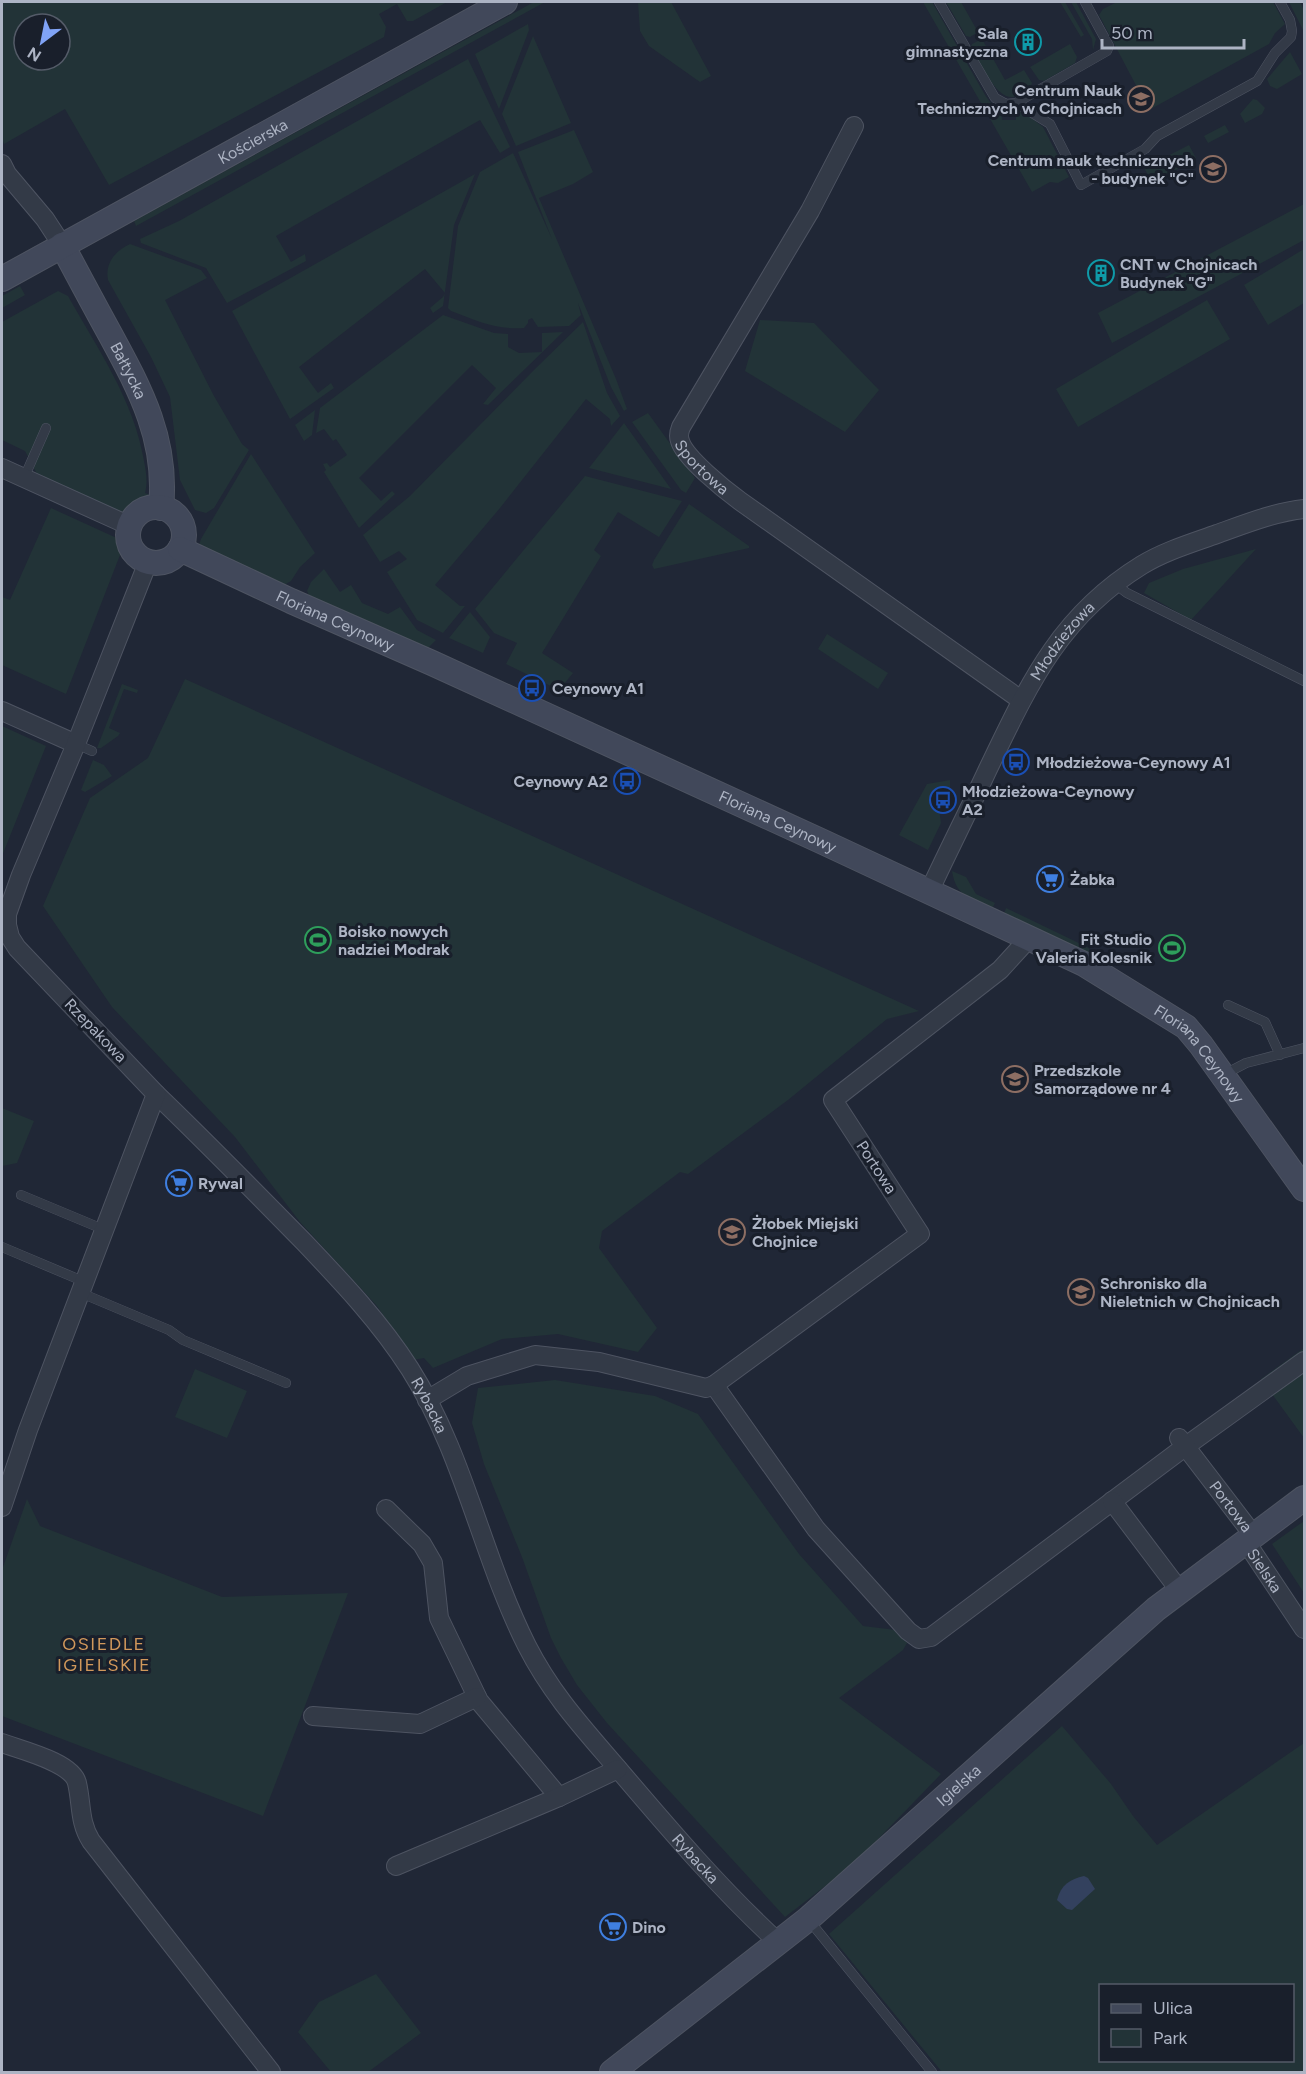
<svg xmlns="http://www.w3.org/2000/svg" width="1306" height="2074" viewBox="0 0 1306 2074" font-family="Figtree,sans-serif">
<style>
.green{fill:#223337;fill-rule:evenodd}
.water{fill:#33415e}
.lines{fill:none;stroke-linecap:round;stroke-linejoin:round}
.lane-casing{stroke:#4e5462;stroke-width:10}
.street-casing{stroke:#4e5462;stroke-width:20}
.secondary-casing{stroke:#4e5462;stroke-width:26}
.lane{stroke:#333a47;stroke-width:9}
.street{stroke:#333a47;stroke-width:18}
.secondary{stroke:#41485a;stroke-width:24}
.labels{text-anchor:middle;stroke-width:6;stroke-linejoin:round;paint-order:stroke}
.poi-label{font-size:16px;font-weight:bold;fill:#adb4c4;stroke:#191f2b;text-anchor:start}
.street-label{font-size:16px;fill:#adb4c4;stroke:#191f2b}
.neighbourhood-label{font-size:18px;letter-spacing:1.5px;fill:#d1985b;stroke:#191f2b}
</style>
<rect width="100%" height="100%" fill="#202736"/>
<path class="green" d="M 2,2 L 447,2 L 413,21 L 407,21 L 397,4 L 379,14 L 386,27 L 384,37 L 109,185 L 65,109 L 4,144 L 2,139 ZM 24,24 L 60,24 L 60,60 L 24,60 Z
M 534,2 L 545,2 L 136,226 L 134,221 Z
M 638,2 L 671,2 L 711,76 L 700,82 L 649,46 L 640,31 Z
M 923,2 L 932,2 L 985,95 L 990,102 L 1001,108 L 1002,120 L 1016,120 L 1016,108 L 1018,108 L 1043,127 L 1069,177 L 1058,183 L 1050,182 L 1032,192 Z
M 946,2 L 961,2 L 978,32 L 970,37 L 966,36 Z
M 1060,2 L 1065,2 L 1084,35 L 1081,37 Z
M 1071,2 L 1076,2 L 1096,39 L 1093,50 L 1092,39 Z
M 1117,2 L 1273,2 L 1285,24 L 1275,33 L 1269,44 L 1149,110 L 1099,15 L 1103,9 Z
M 1289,2 L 1300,2 L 1304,10 L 1304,32 Z
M 528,24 L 529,30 L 499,109 L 475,54 Z
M 533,36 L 571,123 L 516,146 L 502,114 Z
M 982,39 L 1005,80 L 1024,70 L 1032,83 L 1030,89 C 1025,92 1019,96 1013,97 C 995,99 979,60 971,47 L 972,44 Z
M 1070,44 L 1077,57 L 1075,63 L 1044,81 L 1039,80 L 1030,67 Z
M 1290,52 L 1302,74 L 1277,89 L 1270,86 L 1267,79 Z
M 468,59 L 510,147 L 500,153 L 480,120 L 276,236 L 291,262 L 305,254 L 306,261 L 227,303 L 206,268 L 141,243 L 140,239 L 179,221 Z
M 1253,99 L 1257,100 L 1265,108 L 1262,114 L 1245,123 L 1240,114 Z
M 1225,125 L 1229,132 L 1208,143 L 1204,136 Z
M 574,130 L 593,172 L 573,184 L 539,198 L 616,379 L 627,409 L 624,411 L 611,387 L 578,303 L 581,315 L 569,326 L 538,327 L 532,318 L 528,320 L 528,323 L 524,328 C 495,330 478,321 451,311 L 448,308 L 458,226 L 480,172 L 513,153 L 552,239 L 518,152 Z
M 1189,145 L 1196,158 L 1153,183 L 1144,168 Z
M 475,174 L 454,225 L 443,306 L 433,313 L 430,308 L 443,297 L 445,293 L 425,269 L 299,367 L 318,393 L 331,383 L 334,388 L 290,419 L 232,311 Z
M 1304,204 L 1304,240 L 1112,343 L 1098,313 Z
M 130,244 L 201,270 L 207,278 L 165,300 L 214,396 L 242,444 L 249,450 L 214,508 L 206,513 L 195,510 L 180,480 L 170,397 L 151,357 L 108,280 C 105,263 115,251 130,244 Z
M 1304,249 L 1304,303 L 1268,325 L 1244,285 Z
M 20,286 L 25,295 L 2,308 L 2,296 Z
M 58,291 L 68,296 C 97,348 134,400 144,461 C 146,471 148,482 145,493 L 150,495 C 142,506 135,511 121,512 L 37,474 L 25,451 L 2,440 L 2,322 Z
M 1207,300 L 1230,339 L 1078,427 L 1056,389 Z
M 443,315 L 494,333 L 508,334 L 508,347 L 519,353 L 542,352 L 542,333 L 563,332 L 488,405 L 483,404 L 496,388 L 472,365 L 359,478 L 381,501 L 392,491 L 395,494 L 359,528 L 324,472 L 326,470 L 323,464 L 327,463 L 330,467 L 347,455 L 336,439 L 333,441 L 324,429 L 316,433 L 320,408 Z
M 760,320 L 814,323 L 879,390 L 845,432 L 745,371 Z
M 583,322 L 607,393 L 620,416 L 611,426 L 610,419 L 586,399 L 500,508 L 435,585 L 460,606 L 465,606 L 443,633 L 417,620 L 387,572 L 407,559 L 399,551 L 380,562 L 363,535 L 410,496 L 535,369 Z
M 315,410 L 312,435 L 304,441 L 295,425 Z
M 648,413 L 695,478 L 686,493 L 681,490 L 632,422 Z
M 624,423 L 671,489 L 589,468 Z
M 251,454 L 315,553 L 300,567 L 291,581 L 284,585 L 198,548 L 201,539 Z
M 585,476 L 682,501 L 659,537 L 618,512 L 594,550 L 601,556 L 542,653 L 573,673 L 559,690 L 506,664 L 517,643 L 494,633 L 475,609 Z
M 689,504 L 749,546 L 749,548 L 654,569 L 652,565 L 654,560 Z
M 51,508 L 132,545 L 130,557 L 120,555 L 66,694 L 2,665 L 2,597 L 10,600 Z
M 1256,549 L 1191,620 L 1144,593 L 1149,583 L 1183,569 Z
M 324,569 L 340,592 L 351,585 L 362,603 L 388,614 L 400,607 L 417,630 L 436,640 L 426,650 L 310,597 L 307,591 L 311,582 Z
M 470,612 L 490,637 L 483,653 L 449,638 Z
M 827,634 L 888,673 L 878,689 L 818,649 Z
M 185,679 L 919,1011 L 887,1019 L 788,1100 L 688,1174 L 680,1172 L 602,1231 L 599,1248 L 657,1328 L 638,1352 L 558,1334 L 502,1339 L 433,1368 L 424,1358 L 413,1360 L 377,1306 L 300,1222 L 235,1137 L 112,1007 L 43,906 L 90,798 L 148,758 Z
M 122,684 L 138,690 L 137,693 L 124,689 L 109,728 L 120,733 L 118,736 L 101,748 L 97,748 Z
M 2,726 L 46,746 L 2,856 Z
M 93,760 L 104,765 L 112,776 L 85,792 L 81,790 Z
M 950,780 L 950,789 L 939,809 L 941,823 L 928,850 L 899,835 L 927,784 Z
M 952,871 L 966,877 L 976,894 L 995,903 L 992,909 C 971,899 956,897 952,871 Z
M 1006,908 L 1087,947 L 1100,959 L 1004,914 Z
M 2,1108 L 34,1121 L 17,1163 L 2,1166 Z
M 1304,1348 L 1304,1438 L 1261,1379 Z
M 195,1369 L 247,1391 L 227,1438 L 175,1417 Z
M 555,1380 L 655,1396 L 698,1414 L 799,1554 L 863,1626 L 896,1630 L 907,1643 L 903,1650 L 839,1698 L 941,1774 L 854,1864 L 785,1917 L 607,1723 L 577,1685 L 561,1658 L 551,1638 L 522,1557 L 484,1464 L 472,1423 L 478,1388 Z
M 27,1499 L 40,1526 L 222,1597 L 348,1593 L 263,1816 L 2,1716 L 2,1570 Z
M 1304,1521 L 1304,1593 L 1272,1544 Z
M 1062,1726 L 1111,1784 L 1133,1816 L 1157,1845 L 1304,1743 L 1304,2072 L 942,2072 L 829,1934 ZM 1100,1986 L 1292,1986 L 1292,2060 L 1100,2060 Z
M 376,1974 L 421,2033 L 368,2072 L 331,2072 L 298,2032 L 319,2002 Z"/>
<path class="water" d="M 1084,1876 L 1088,1878 L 1095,1889 L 1072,1910 L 1067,1909 L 1057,1900 C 1061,1885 1070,1879 1084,1876 Z"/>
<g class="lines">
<defs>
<path id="lane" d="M 939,2 L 995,98 L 1006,104 L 1016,103 L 1107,51 L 1109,46 L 1085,2
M 1016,103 L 1050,124 L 1081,185 L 1145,149 L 1157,136 L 1257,81 L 1275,53 L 1291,37 L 1292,31 L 1290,20 L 1280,2
M 24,478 L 46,428
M 1115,584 L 1127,593 L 1304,681
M 76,744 L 92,751
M 1228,1005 L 1265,1022 L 1280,1055
M 1223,1075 L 1246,1063 L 1304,1048
M 21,1195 L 105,1230
M 2,1247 L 85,1282
M 81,1293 L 169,1330 L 183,1340 L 286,1383
M 808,1919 L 932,2072"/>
<g id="street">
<path id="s1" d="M 854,126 L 810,211 L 681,427 C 679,432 678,436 680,441 C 685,458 725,490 740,501 L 1021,700"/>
<path d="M 2,164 L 7,174 L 45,219 L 62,245"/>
<path d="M 2,468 L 130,526"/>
<path d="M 2,711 L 76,744"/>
<path id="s2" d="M 929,892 C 948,851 969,810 988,769 C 1028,686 1059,616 1142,565 C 1165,551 1192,543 1217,534 C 1245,524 1275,512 1304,509"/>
<path id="s3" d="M 156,1094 C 206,1142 255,1192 304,1242 C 342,1282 380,1322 410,1369 C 464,1454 482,1557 527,1646 C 552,1695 584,1729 619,1770 C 670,1830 721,1890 779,1943"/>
<path d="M 714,1385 L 816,1529 L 908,1631 L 919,1639 L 931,1637 L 1186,1446 L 1304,1361"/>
<path d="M 427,1400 L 467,1376 L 535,1355 L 599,1362 L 706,1388 L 714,1385 L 920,1234 L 833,1100 L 1000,970 L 1021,947 L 1026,936"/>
<path id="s4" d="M 1179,1438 L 1254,1536"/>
<path d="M 1112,1501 L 1180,1591"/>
<path d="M 2,1507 L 28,1430 L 156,1094 L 17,948 L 10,937 L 7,925 L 7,914 L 21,875 L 76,744 L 148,562"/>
<path d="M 386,1509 L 422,1544 L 433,1563 L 439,1618 L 479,1701 L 559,1797"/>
<path id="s5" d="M 1246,1542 L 1304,1629"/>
<path d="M 313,1716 L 420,1724 L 477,1697"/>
<path d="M 2,1743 C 20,1750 72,1762 77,1783 C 82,1804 79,1822 91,1841 L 271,2072"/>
<path d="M 396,1866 L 559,1797 L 618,1769"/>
</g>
<g id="secondary">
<path id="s6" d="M 62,245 C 78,275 94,305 110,334 C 141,391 168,441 161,508"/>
<path id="s7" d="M 2,279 L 505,2"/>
<circle cx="156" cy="535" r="28"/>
<path id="s8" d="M 180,549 L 291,601 L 432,663 L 823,842 L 1084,964 L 1186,1027 L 1201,1045 L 1304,1189"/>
<path id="s9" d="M 612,2072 L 808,1919 L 1156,1609 L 1304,1498"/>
</g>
</defs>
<use href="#lane" class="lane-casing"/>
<use href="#street" class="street-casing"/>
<use href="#secondary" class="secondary-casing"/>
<use href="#lane" class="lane"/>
<use href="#street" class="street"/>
<use href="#secondary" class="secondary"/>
</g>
<defs>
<symbol id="building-ring" viewBox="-11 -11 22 22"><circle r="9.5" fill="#191f2b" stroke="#0f9aa8" stroke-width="1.5"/><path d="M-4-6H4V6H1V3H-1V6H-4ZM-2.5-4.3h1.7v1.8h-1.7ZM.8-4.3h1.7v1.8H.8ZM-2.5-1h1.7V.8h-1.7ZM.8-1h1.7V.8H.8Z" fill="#0f9aa8"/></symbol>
<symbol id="school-ring" viewBox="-11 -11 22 22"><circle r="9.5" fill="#191f2b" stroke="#8d6e63" stroke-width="1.5"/><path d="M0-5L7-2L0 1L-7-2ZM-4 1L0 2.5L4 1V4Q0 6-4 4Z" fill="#8d6e63"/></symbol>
<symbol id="bus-ring" viewBox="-11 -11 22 22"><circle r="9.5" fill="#191f2b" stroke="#1a4fb4" stroke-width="1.5"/><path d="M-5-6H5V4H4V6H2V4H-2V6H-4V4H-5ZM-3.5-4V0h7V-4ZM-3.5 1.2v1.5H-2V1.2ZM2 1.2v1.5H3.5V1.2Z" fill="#1a4fb4"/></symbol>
<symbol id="supermarket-ring" viewBox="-11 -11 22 22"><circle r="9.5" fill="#191f2b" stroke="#3f7fe0" stroke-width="1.5"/><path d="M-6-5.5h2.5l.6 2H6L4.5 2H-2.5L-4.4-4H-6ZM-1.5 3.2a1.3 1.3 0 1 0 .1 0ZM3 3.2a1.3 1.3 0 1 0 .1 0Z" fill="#3f7fe0"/></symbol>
<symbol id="stadium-ring" viewBox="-11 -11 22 22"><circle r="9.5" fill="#191f2b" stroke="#2e9e5b" stroke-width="1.5"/><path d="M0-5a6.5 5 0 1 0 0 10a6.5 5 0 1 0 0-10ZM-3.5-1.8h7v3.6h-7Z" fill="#2e9e5b"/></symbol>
</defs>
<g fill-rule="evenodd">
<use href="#building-ring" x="1013" y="27" width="30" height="30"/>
<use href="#school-ring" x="1126" y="84" width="30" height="30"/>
<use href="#school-ring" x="1198" y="154" width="30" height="30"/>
<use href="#building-ring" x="1086" y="258" width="30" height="30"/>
<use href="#bus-ring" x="517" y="673" width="30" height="30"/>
<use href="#bus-ring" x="1001" y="747" width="30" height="30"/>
<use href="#bus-ring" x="612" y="766" width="30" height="30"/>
<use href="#bus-ring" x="928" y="785" width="30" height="30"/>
<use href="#supermarket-ring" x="1035" y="864" width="30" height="30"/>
<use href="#stadium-ring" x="303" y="925" width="30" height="30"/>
<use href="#stadium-ring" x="1157" y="933" width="30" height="30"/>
<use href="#school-ring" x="1000" y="1064" width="30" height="30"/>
<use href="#supermarket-ring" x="164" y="1168" width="30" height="30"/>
<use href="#school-ring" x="717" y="1217" width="30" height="30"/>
<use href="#school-ring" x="1066" y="1277" width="30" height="30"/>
<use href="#supermarket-ring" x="598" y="1912" width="30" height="30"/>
</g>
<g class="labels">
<g class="poi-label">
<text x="1008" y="39" text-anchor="end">Sala<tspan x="1008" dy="18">gimnastyczna</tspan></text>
<text x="1122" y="96" text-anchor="end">Centrum Nauk<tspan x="1122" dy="18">Technicznych w Chojnicach</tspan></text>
<text x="1194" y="166" text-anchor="end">Centrum nauk technicznych<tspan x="1194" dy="18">- budynek "C"</tspan></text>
<text x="1120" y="270">CNT w Chojnicach<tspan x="1120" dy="18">Budynek "G"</tspan></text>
<text x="552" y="694">Ceynowy A1</text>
<text x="1036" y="768">Młodzieżowa-Ceynowy A1</text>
<text x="608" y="787" text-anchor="end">Ceynowy A2</text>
<text x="962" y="797">Młodzieżowa-Ceynowy<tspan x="962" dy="18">A2</tspan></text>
<text x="1070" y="885">Żabka</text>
<text x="338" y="937">Boisko nowych<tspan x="338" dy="18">nadziei Modrak</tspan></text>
<text x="1152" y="945" text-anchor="end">Fit Studio<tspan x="1152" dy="18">Valeria Kolesnik</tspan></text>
<text x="1034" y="1076">Przedszkole<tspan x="1034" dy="18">Samorządowe nr 4</tspan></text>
<text x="198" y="1189">Rywal</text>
<text x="752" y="1229">Żłobek Miejski<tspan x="752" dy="18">Chojnice</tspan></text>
<text x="1100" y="1289">Schronisko dla<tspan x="1100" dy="18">Nieletnich w Chojnicach</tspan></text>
<text x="632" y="1933">Dino</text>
</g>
<g class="street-label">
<text dy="6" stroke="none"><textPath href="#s7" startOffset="286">Kościerska</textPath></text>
<text dy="6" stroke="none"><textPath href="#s6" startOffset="142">Bałtycka</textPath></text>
<text dy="6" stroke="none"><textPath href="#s1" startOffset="396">Sportowa</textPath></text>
<text dy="6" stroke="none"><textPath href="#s8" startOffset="171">Floriana Ceynowy</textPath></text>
<text dy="6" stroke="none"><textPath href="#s2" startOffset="285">Młodzieżowa</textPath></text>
<text dy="6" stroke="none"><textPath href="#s8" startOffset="657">Floriana Ceynowy</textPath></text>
<text transform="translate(96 1030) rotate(46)" y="6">Rzepakowa</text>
<text dy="6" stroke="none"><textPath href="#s8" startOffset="1143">Floriana Ceynowy</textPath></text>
<text transform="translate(877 1167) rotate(57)" y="6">Portowa</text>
<text dy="6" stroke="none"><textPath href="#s3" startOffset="416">Rybacka</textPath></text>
<text dy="6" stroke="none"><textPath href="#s4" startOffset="86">Portowa</textPath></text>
<text dy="6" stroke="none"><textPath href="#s5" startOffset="34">Sielska</textPath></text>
<text dy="6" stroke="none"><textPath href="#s9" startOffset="450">Igielska</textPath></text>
<text dy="6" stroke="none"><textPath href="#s3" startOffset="948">Rybacka</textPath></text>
</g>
<g class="neighbourhood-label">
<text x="104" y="1650">OSIEDLE<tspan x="104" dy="21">IGIELSKIE</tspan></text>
</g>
</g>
<rect width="1306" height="2074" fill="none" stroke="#adb4c4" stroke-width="6"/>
<rect x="1099" y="1984" width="195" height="78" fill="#191f2b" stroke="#545b68" stroke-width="1.5"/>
<rect x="1111" y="2004" width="30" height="9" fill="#41485a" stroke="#545b68" stroke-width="1.5"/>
<text x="1153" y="2014" font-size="18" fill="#adb4c4">Ulica</text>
<rect x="1111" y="2029" width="30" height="18" fill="#223337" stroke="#545b68" stroke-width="1.5"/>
<text x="1153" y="2044" font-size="18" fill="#adb4c4">Park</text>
<g transform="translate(42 42) rotate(212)"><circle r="28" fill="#191f2b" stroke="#545b68" stroke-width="1.5"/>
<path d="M0-4.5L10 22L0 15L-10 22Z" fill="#80a3f6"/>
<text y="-9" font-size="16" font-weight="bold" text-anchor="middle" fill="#adb4c4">N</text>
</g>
<path d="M1102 39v9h142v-9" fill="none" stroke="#adb4c4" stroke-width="3"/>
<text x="1111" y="39" font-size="18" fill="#adb4c4" stroke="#191f2b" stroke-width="4.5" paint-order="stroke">50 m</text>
</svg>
